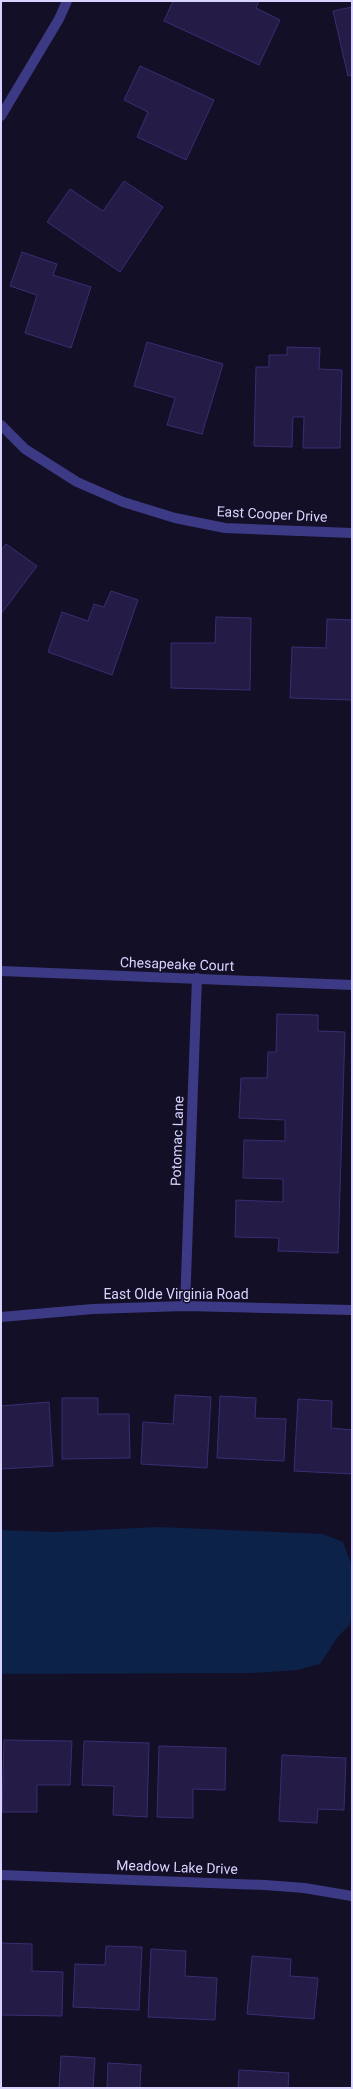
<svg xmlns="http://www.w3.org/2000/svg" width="353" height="2089" viewBox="0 0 353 2089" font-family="Roboto,sans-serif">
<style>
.water{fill:#0c2248}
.building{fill:#241b47;stroke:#3b2d73}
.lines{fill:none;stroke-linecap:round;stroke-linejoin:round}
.minor{stroke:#3d3a85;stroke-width:10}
.labels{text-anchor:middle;stroke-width:3;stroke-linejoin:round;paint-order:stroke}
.street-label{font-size:14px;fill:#d9d4ff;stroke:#130f26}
</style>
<rect width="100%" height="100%" fill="#130f26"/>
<path class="water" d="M 159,1527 L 323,1534 L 343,1542 L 352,1566 L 352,1608 L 350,1624 L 337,1638 L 320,1664 L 297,1670 L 255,1673 L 1,1674 L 1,1530 L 52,1532 Z"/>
<path class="building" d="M 173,1 L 259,1 L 256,8 L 280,20 L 259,65 L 164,21 Z
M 352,7 L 352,75 L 348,76 L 333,11 Z
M 140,66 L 214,100 L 186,160 L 137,137 L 148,112 L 124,100 Z
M 124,181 L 163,207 L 120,272 L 47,222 L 70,189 L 103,211 Z
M 22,252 L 57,264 L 53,275 L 91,287 L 71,348 L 25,333 L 37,295 L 10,286 Z
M 147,342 L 223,364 L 202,434 L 167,425 L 175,398 L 134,386 Z
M 287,347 L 320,348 L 319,369 L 342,370 L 340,448 L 303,448 L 304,417 L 293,417 L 292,447 L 254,446 L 256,367 L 269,367 L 269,355 L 287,355 Z
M 6,544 L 37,566 L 1,614 L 1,550 Z
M 111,591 L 138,600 L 112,675 L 48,652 L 62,612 L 88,621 L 94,604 L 104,607 Z
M 216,617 L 251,618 L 250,690 L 171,688 L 171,643 L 215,643 Z
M 327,619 L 352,620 L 352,700 L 290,698 L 292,647 L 326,648 Z
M 277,1014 L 318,1015 L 318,1031 L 345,1032 L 338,1253 L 278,1251 L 279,1238 L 235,1237 L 236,1200 L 283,1202 L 283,1179 L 243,1178 L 244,1140 L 285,1141 L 285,1120 L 239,1118 L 241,1078 L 267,1078 L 268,1052 L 276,1052 Z
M 175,1395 L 211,1397 L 207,1468 L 141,1464 L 143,1422 L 173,1424 Z
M 220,1396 L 256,1398 L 255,1418 L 286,1419 L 284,1461 L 217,1458 Z
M 62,1398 L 98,1398 L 98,1414 L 129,1414 L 130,1458 L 62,1459 Z
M 298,1399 L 332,1401 L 331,1428 L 352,1430 L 352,1474 L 294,1471 Z
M 49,1402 L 53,1466 L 1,1469 L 1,1406 Z
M 4,1740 L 72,1741 L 70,1785 L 37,1785 L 37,1812 L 2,1812 Z
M 84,1741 L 149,1743 L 147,1817 L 113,1815 L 114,1786 L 82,1785 Z
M 159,1746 L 226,1748 L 225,1790 L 193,1789 L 193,1818 L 157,1817 Z
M 282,1755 L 346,1758 L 344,1810 L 318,1809 L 317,1823 L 279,1821 Z
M 1,1943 L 32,1944 L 32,1971 L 63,1972 L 62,2016 L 1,2015 Z
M 106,1946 L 142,1947 L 139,2010 L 73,2007 L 75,1964 L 105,1965 Z
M 151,1949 L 186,1951 L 185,1976 L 217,1978 L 215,2020 L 148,2017 Z
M 252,1956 L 291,1959 L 290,1976 L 318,1978 L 314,2019 L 247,2014 Z
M 61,2056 L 95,2058 L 93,2088 L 59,2088 Z
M 108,2063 L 141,2065 L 140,2088 L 107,2088 Z
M 239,2070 L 289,2073 L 288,2088 L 238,2088 Z"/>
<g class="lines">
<path class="minor" d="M 1,116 L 59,19 L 67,1
M 1,425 L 25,449 L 77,482 L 123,502 L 175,518 L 225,528 L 352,533
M 1,971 L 352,985
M 185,1306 L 197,978
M 1,1317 L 93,1309 L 185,1306 L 352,1310
M 1,1875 L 265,1885 L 304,1888 L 352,1896"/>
</g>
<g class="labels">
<g class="street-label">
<text transform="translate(272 514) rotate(3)" y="5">East Cooper Drive</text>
<text transform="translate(177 964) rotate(2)" y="5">Chesapeake Court</text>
<text transform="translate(177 1141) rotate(-88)" y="5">Potomac Lane</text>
<text x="176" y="1299">East Olde Virginia Road</text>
<text transform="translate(177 1867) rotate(2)" y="5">Meadow Lake Drive</text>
</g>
</g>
<rect width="353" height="2089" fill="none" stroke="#d9d4ff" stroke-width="4"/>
</svg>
